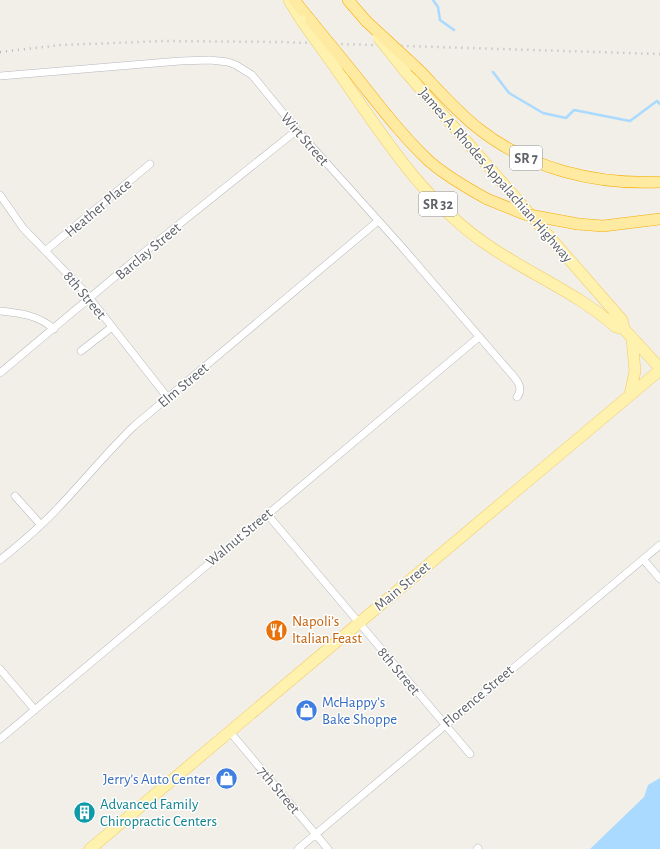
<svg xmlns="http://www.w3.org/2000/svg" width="660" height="849" viewBox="0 0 660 849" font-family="'Alegreya Sans',sans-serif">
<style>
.water{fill:#aadaff}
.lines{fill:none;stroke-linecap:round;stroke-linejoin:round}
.stream{stroke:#aadaff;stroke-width:2.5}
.minor-casing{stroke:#b5b8bc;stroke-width:8}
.primary-casing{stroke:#f2c960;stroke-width:12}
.trunk-casing{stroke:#f9ab00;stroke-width:12}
.minor{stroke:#fff;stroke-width:7}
.primary{stroke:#fff2af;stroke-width:11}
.trunk{stroke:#feeaa1;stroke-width:11}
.rail{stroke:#b6b7b8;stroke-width:2.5;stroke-dasharray:1 5;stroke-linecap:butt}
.primary-bridge-casing{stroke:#f2c960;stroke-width:12;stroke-linecap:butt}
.trunk-bridge-casing{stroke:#f9ab00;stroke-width:12;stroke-linecap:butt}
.primary-bridge{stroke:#fff2af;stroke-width:11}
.trunk-bridge{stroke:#feeaa1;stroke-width:11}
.labels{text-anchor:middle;stroke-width:3;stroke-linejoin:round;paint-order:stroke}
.shield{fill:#fff;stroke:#8f9295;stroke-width:1}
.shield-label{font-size:14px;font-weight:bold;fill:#5f6368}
.street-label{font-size:15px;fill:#5f6368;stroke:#fff}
.food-label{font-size:15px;fill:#c56008;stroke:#fff;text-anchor:start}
.shop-label{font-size:15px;fill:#366cbe;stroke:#fff;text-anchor:start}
.culture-label{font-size:15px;fill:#0d838f;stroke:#fff;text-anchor:start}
</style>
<rect width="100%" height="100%" fill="#f1efe8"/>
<path class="water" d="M 660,778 L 660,849 L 590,849 L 644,797 L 648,785 Z"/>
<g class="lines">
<path class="stream" d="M 433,0 L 438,7 L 440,20 L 454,30
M 493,72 L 509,93 L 543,113 L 566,118 L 574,110 L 630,121 L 657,101 L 660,104"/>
<defs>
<path id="minor" d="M 0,76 L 180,61 L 210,60 L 228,62 L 236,65 L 252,75 L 297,130 L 402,247 L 508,370 C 515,378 525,387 517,397
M 0,195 L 23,228 L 84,291 L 168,398
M 45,251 L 150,164
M 0,311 C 20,313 38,315 54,329
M 81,351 L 112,327
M 0,373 L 142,254 L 297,130
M 15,496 L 41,525
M 267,514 L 470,754
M 643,559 L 660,579
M 0,560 C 20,544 39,528 57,509 C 83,482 107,452 134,426 L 378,221
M 0,669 L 35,710
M 230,732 L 328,849
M 0,739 L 479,337
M 298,849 L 660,545
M 477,849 L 478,848"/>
<path id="primary" d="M 289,0 L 302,21
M 337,70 C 381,133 422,200 486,244 C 529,274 576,292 616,327 L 624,329
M 405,71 L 622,320 L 624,329 L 660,368
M 630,395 L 635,371 L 632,338
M 90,849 L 660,370"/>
<path id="trunk" d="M 294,0 L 311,21
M 348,0 L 366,21
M 351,70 C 376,101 400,134 429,161 C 446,176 467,188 487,199
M 420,71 C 439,91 457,112 479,129 C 530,169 596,185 660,182
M 578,224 L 603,226 L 660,219"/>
</defs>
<use href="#minor" class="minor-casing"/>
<use href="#primary" class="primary-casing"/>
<use href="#trunk" class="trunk-casing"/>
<use href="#minor" class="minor"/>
<use href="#primary" class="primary"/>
<use href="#trunk" class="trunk"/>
<path class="rail" d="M 0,52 L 61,45 L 165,41 L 279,42 L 660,54"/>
<defs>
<path id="primary-bridge" d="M 302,21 L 337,70
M 378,37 L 405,71"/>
<path id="trunk-bridge" d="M 311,21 L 351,70
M 366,21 L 420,71
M 487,199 L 524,214 L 578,224"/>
</defs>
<use href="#primary-bridge" class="primary-bridge-casing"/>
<use href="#trunk-bridge" class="trunk-bridge-casing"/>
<use href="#primary-bridge" class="primary-bridge"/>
<use href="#trunk-bridge" class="trunk-bridge"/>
</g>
<defs>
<symbol id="restaurant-disc" viewBox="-11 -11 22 22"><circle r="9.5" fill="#e8710a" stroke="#fff"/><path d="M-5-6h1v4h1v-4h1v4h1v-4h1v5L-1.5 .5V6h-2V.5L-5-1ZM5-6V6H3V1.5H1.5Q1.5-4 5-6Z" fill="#fff"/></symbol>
<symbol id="shop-disc" viewBox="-11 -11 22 22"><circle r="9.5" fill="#3f7fe0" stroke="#fff"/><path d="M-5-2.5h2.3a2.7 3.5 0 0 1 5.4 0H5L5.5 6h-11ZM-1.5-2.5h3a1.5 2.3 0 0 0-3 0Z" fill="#fff"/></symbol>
<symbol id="building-disc" viewBox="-11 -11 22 22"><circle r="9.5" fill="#0f9aa8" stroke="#fff"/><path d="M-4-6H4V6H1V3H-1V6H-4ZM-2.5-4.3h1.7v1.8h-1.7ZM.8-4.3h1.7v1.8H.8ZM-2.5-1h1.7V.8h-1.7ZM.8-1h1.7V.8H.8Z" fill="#fff"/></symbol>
</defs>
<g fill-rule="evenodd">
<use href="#restaurant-disc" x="264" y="618" width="25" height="25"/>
<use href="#shop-disc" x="294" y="698" width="25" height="25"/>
<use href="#shop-disc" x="214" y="766" width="25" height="25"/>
<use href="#building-disc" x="72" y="800" width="25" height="25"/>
</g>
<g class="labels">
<g class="shield">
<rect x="510" y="146" width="32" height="24" rx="3"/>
<rect x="419" y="192" width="38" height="24" rx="3"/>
</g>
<g class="shield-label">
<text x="526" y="163">SR 7</text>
<text x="438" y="209">SR 32</text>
</g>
<g class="street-label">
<text transform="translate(305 139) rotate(49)" y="5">Wirt Street</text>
<text transform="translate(496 175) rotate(49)" y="5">James A. Rhodes Appalachian Highway</text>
<text transform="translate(98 208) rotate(-40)" y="5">Heather Place</text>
<text transform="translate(148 251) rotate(-40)" y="5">Barclay Street</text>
<text transform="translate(85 295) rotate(50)" y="5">8th Street</text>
<text transform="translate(183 385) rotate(-40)" y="5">Elm Street</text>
<text transform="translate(239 537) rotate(-40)" y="5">Walnut Street</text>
<text transform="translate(402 586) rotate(-40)" y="5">Main Street</text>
<text transform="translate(399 671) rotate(50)" y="5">8th Street</text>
<text transform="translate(478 696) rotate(-40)" y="5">Florence Street</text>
<text transform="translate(279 790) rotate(50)" y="5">7th Street</text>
</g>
<g class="food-label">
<text x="292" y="626">Napoli’s<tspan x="292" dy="17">Italian Feast</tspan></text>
</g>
<g class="shop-label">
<text x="322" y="707">McHappy’s<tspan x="322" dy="17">Bake Shoppe</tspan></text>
<text x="210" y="784" text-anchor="end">Jerry’s Auto Center</text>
</g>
<g class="culture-label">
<text x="100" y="809">Advanced Family<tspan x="100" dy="17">Chiropractic Centers</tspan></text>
</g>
</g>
</svg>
